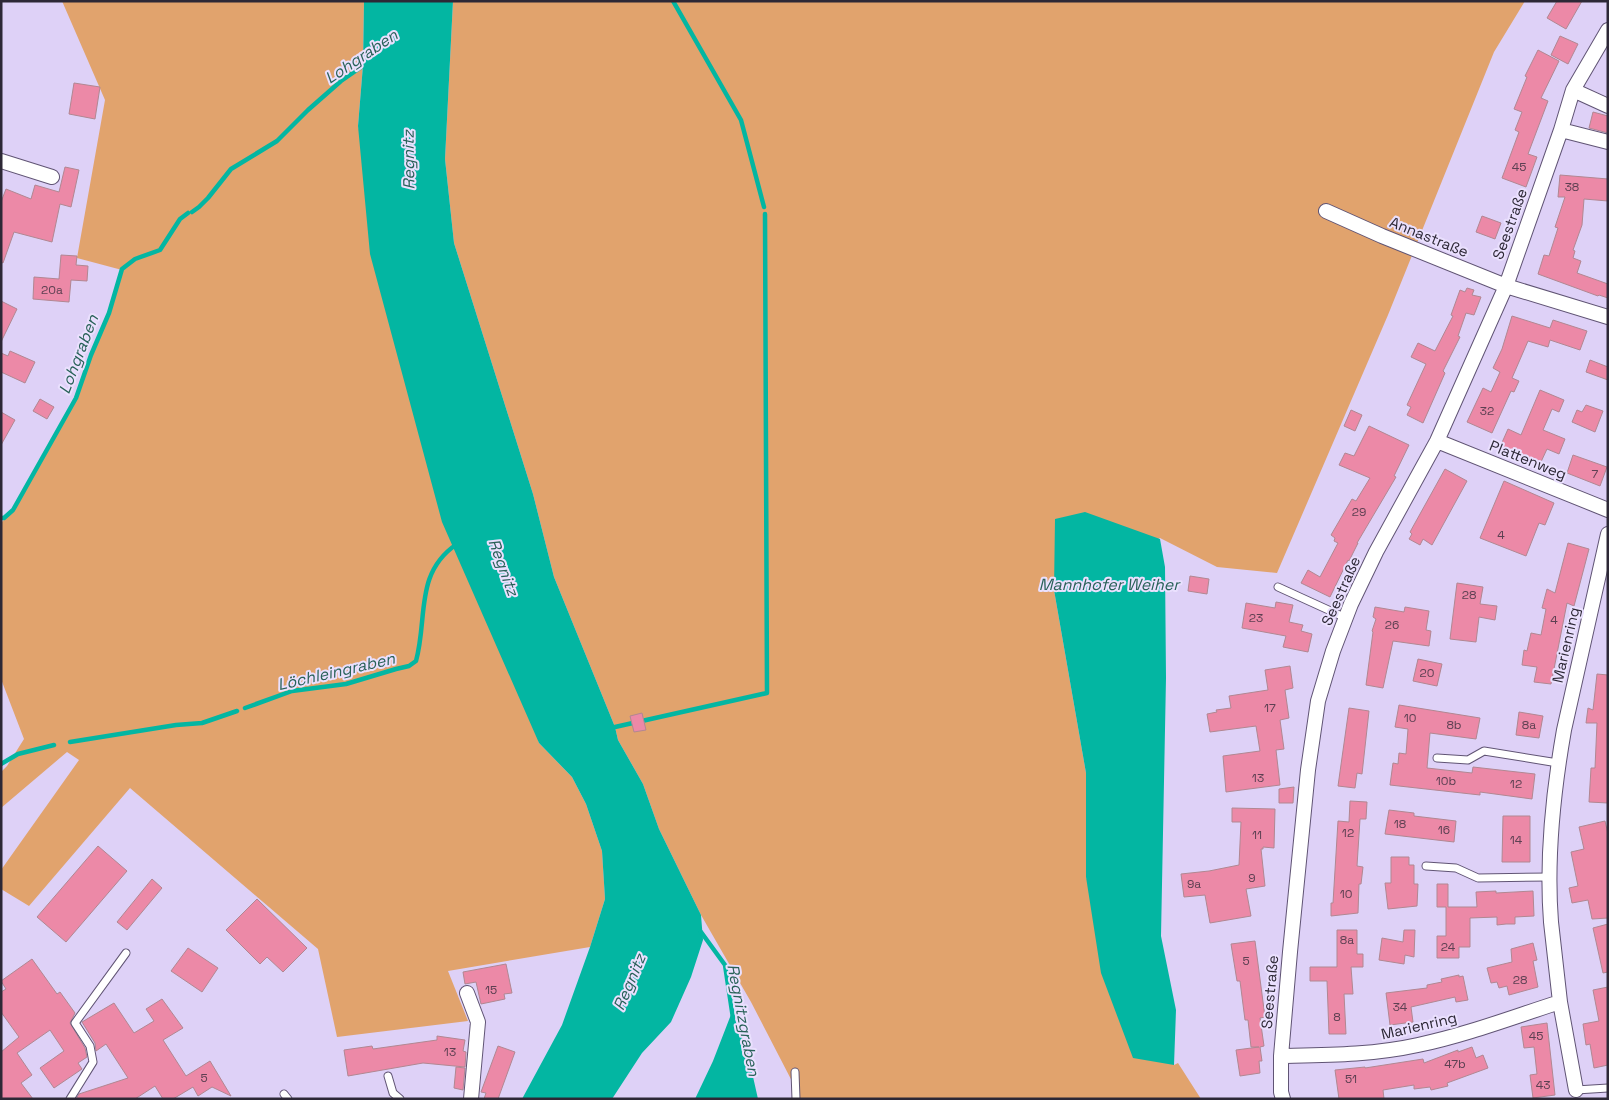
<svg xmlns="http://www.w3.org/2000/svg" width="1609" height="1100" viewBox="0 0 1609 1100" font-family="'Space Grotesk',sans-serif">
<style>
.green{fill:#e1a36d}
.water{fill:#03b6a2}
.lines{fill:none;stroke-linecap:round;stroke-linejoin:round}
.stream{stroke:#03b6a2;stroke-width:4.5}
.building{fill:#ec89a7;stroke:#b18792}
.service-casing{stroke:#605474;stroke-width:9}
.minor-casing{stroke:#605474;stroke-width:16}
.service{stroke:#fff;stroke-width:7}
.minor{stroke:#fff;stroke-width:14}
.labels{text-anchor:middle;stroke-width:4;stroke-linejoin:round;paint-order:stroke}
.number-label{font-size:12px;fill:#5d4052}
.street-label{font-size:15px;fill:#2d2836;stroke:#eae0fe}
.water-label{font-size:16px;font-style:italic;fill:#286158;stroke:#eae0fe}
</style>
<rect width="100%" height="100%" fill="#ded1f7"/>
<path class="green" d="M 62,1 L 364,1 L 363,65 L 358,126 L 539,743 L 572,777 L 586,804 L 602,851 L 605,899 L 590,947 L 448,971 L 468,1021 L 337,1037 L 318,949 L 130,788 L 29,906 L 1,889 L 1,870 L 79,760 L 67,752 L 1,808 L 1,772 L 7,766 L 24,739 L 1,679 L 1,523 L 13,510 L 76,398 L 91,355 L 109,313 L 122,270 L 77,258 L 105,100 Z
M 453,1 L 1525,1 L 1494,52 L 1388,315 L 1277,573 L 1217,567 L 1160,538 L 1054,590 L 1086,773 L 1086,877 L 1174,1065 L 1178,1063 L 1201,1099 L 793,1099 L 795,1087 L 751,1002 L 701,915 L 659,829 L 643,784 L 618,740 L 615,727 L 554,577 L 533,494 L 454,243 L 445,159 Z"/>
<path class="water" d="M 364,1 L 453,1 L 445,159 L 454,243 L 533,494 L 554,577 L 615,727 L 618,740 L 643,784 L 659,829 L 701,915 L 703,940 L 691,977 L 671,1022 L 642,1053 L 612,1099 L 522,1099 L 562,1025 L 590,947 L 605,899 L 602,851 L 586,804 L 572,777 L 539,743 L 442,522 L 370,254 L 358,126 L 363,65 Z
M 1085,512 L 1160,539 L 1165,567 L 1166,678 L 1161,936 L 1176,1010 L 1174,1065 L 1133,1058 L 1101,973 L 1086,877 L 1086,773 L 1054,590 L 1055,519 Z
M 732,1012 L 747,1050 L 758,1099 L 695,1099 L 713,1061 Z"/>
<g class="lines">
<path class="stream" d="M 673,1 L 741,120 L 764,207
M 192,212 L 199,207 L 208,198 L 231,169 L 277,141 L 308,110 L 341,81 L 367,63
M 1,518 L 4,518 L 13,510 L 76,398 L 91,355 L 109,313 L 122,269 L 135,259 L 160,250 L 180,219 L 188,213
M 245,708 L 292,691 L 346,684 L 396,669 L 409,666 L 416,661 C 428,618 414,573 457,544
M 615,727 L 767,693 L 765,214
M 70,742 L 176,725 L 202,723 L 237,711
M 1,764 L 18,754 L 54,745
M 701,932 L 725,965 L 733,1018"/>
</g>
<path class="building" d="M 1557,1 L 1582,1 L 1566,29 L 1547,18 Z
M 1560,36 L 1578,44 L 1568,64 L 1551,55 Z
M 1538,50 L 1559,61 L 1541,98 L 1548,101 L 1528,154 L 1537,157 L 1526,187 L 1502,178 L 1519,132 L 1515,130 L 1522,112 L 1514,109 L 1527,77 L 1525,76 Z
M 74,83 L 100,87 L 95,119 L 69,114 Z
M 1593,112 L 1608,116 L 1608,133 L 1589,128 Z
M 65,167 L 79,170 L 71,207 L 60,204 L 52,242 L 14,232 L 3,263 L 1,262 L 1,202 L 6,189 L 31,199 L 35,185 L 59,192 Z
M 1560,175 L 1608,179 L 1608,201 L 1584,199 L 1582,225 L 1573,250 L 1575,251 L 1573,258 L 1581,261 L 1577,273 L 1608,284 L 1608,298 L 1599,295 L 1598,296 L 1538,274 L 1544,255 L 1549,256 L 1558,228 L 1555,227 L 1565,197 L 1558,197 Z
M 1482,216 L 1501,223 L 1495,239 L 1476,232 Z
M 61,255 L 77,256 L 76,265 L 88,266 L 87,281 L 71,280 L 69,302 L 33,299 L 34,277 L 59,279 Z
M 1467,288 L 1474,290 L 1472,295 L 1481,297 L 1474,315 L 1466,313 L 1458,336 L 1460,337 L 1443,371 L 1445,373 L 1423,423 L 1407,415 L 1411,407 L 1407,405 L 1426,364 L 1411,357 L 1418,343 L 1435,351 L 1453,316 L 1451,315 L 1460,290 L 1465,292 Z
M 1,301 L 17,309 L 1,342 Z
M 1512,316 L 1550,328 L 1553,320 L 1587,331 L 1580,350 L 1550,340 L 1548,347 L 1528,341 L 1512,378 L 1519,381 L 1514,392 L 1511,391 L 1492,433 L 1467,422 L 1483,388 L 1491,392 L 1500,372 L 1493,368 L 1502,349 Z
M 10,351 L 35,362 L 25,383 L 1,372 L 1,353 L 8,356 Z
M 1590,360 L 1608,367 L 1608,380 L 1586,372 Z
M 1540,390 L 1564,400 L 1559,412 L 1552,409 L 1543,430 L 1565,439 L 1559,454 L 1547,449 L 1540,464 L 1500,447 L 1508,429 L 1521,435 Z
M 40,399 L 54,407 L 47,419 L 33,411 Z
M 1586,405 L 1603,411 L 1595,432 L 1572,422 L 1577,410 L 1582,412 Z
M 1351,410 L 1362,415 L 1355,431 L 1344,426 Z
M 1,412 L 15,420 L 1,445 Z
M 1369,426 L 1409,445 L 1394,476 L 1396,477 L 1357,543 L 1358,543 L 1349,561 L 1348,560 L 1330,597 L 1301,583 L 1308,570 L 1320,577 L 1338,543 L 1334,541 L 1335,538 L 1331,535 L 1352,499 L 1356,501 L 1370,478 L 1339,465 L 1345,453 L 1354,456 Z
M 1573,455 L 1607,467 L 1600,486 L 1567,473 Z
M 1445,469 L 1467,481 L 1432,545 L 1423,539 L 1420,545 L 1409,539 L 1412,534 L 1410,532 Z
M 1504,481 L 1554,503 L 1545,525 L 1539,523 L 1526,556 L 1480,538 Z
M 1568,543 L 1589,549 L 1574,606 L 1567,603 L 1551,684 L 1534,682 L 1537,667 L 1522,665 L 1524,650 L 1527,651 L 1531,633 L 1541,635 L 1546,609 L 1542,608 L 1547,589 L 1555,593 Z
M 1190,576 L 1209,579 L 1207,594 L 1188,591 Z
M 1457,583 L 1483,587 L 1480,604 L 1497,606 L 1495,620 L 1479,617 L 1476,642 L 1450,639 Z
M 1276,602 L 1293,605 L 1289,622 L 1303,625 L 1301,631 L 1312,634 L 1308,652 L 1283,647 L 1286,636 L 1242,628 L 1246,603 L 1275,608 Z
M 1375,607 L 1404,612 L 1405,607 L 1429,611 L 1426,630 L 1431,631 L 1429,646 L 1393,641 L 1383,688 L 1366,685 L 1373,632 L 1372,631 L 1376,619 L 1373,617 Z
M 1418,659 L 1442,664 L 1437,686 L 1413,681 Z
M 1290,666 L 1293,688 L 1285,690 L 1289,718 L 1280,720 L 1284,749 L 1276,750 L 1280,785 L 1226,792 L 1223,756 L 1260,751 L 1256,726 L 1210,732 L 1207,714 L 1217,712 L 1216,710 L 1231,708 L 1229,696 L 1268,690 L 1265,670 Z
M 1597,674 L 1608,675 L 1608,803 L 1589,802 L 1591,768 L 1595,768 L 1597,723 L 1586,723 L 1588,708 L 1593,710 Z
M 1399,705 L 1480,718 L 1476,739 L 1430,733 L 1427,768 L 1472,773 L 1473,767 L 1535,774 L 1532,799 L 1480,792 L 1480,795 L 1390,785 L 1393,763 L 1398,764 L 1399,753 L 1406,754 L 1408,729 L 1395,727 Z
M 1349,708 L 1369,711 L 1362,774 L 1357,773 L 1355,788 L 1338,786 Z
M 1519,712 L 1543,716 L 1539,738 L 1516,735 Z
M 642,713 L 646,730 L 634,732 L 630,716 Z
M 1294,787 L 1293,803 L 1279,803 L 1279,789 Z
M 1350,801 L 1367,802 L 1366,819 L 1360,819 L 1357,866 L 1363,867 L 1361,884 L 1359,884 L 1358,913 L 1331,916 L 1331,903 L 1333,903 L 1338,821 L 1349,822 Z
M 1232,808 L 1275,809 L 1274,848 L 1263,847 L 1263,849 L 1261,849 L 1265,886 L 1246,889 L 1251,916 L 1210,923 L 1205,895 L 1184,897 L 1181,874 L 1209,871 L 1239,865 L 1241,822 L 1232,822 Z
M 1389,810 L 1414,813 L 1414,816 L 1456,821 L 1454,842 L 1385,834 Z
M 1503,816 L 1530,816 L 1530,862 L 1502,862 Z
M 1605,821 L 1608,834 L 1608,918 L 1592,919 L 1588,900 L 1572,903 L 1569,888 L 1578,886 L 1571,852 L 1584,849 L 1579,827 Z
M 98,846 L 127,871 L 66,942 L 37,917 Z
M 1391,857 L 1409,857 L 1409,865 L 1414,865 L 1414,884 L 1418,884 L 1417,906 L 1388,909 L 1385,883 L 1391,883 Z
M 152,879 L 162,888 L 127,930 L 117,922 Z
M 1437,884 L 1448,884 L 1448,907 L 1477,907 L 1476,892 L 1496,891 L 1496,893 L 1533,891 L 1534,916 L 1515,917 L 1515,924 L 1506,924 L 1497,925 L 1497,917 L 1470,918 L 1470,947 L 1459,947 L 1459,958 L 1437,958 L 1437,936 L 1446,936 L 1446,907 L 1437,907 Z
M 257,899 L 307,948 L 283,972 L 267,957 L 260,964 L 226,930 Z
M 1608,924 L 1608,972 L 1603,973 L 1593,928 Z
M 1337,930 L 1357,930 L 1357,954 L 1363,954 L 1363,967 L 1351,967 L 1353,994 L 1344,994 L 1346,1034 L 1329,1034 L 1327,981 L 1310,981 L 1310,967 L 1337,967 Z
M 1404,930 L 1415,930 L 1414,957 L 1405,955 L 1404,964 L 1379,960 L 1382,938 L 1403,942 Z
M 1255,941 L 1265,1017 L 1260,1018 L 1264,1046 L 1260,1047 L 1262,1061 L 1259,1061 L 1260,1073 L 1240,1076 L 1236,1050 L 1259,1047 L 1251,1047 L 1248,1020 L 1245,1020 L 1240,981 L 1237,981 L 1231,944 Z
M 1533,943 L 1537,960 L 1533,961 L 1538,987 L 1509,995 L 1507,986 L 1499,988 L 1497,982 L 1491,983 L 1487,968 L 1512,962 L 1511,949 Z
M 188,948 L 218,968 L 202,992 L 171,971 Z
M 32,959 L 57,994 L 60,992 L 75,1013 L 70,1023 L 85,1048 L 87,1057 L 78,1063 L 82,1069 L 54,1088 L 40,1068 L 64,1051 L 50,1030 L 17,1053 L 32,1075 L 21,1083 L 33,1099 L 1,1099 L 1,1052 L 19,1037 L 1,1012 L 1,992 L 6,989 L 1,981 Z
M 506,964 L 512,993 L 504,994 L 505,999 L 481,1004 L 476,982 L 465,984 L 463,972 Z
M 1459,975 L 1459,977 L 1463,976 L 1468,1000 L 1456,1002 L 1455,997 L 1411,1007 L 1413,1022 L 1390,1025 L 1386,993 L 1427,988 L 1427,985 L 1442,982 L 1441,979 Z
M 1608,987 L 1608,1065 L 1594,1068 L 1590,1044 L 1586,1045 L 1583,1024 L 1599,1021 L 1593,990 Z
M 162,999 L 183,1028 L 163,1040 L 186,1076 L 210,1061 L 231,1096 L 212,1087 L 198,1096 L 193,1087 L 173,1099 L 163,1099 L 155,1086 L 135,1099 L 76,1099 L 79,1094 L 128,1078 L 106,1044 L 96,1051 L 95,1043 L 82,1022 L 114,1003 L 134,1033 L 154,1021 L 146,1009 Z
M 1547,1023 L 1555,1095 L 1533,1098 L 1530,1075 L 1537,1074 L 1534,1047 L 1524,1048 L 1521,1027 Z
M 437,1036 L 465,1040 L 463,1051 L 466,1052 L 465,1067 L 423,1063 L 348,1076 L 344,1050 L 372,1046 L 373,1049 L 437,1040 Z
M 498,1046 L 515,1052 L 498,1099 L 484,1099 L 486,1093 L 481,1092 Z
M 1472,1047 L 1476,1058 L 1483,1055 L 1488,1068 L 1447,1083 L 1448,1086 L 1431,1090 L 1430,1087 L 1414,1089 L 1414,1085 L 1383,1090 L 1384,1099 L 1339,1099 L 1335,1070 L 1365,1067 L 1365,1068 L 1423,1059 L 1424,1063 L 1458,1050 L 1458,1052 Z
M 456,1067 L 465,1068 L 463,1090 L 454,1088 Z"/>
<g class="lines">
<defs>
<path id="service" d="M 1278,587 L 1346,618
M 1437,758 L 1468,760 L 1484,751 L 1558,763
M 1426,866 L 1456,868 L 1478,878 L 1550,877
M 795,1072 L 796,1099
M 388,1076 L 393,1093 L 400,1099
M 1576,1090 L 1608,1088
M 284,1094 L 288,1099
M 70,1099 L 93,1062 L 90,1046 L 75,1023 L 126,953"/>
<path id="minor" d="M 1573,90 L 1608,30
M 1608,106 L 1573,90 L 1561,130 L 1608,142
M 1,161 L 52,177
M 1326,211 L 1382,236 L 1506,286 L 1608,317
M 1437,441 L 1608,510
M 467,993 L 478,1022 L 471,1099
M 1560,1002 L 1576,1090
M 1281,1056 C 1327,1055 1373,1055 1418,1045 C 1466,1035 1513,1017 1560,1002 C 1557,975 1554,948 1551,922 C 1546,858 1553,793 1564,730 L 1608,534
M 1283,1099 L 1281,1092 L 1281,1056 L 1290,952 L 1308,770 L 1318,701 L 1333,651 L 1351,604 L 1376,552 L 1437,441 L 1506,286 L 1561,130"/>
</defs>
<use href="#service" class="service-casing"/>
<use href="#minor" class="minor-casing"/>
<use href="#service" class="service"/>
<use href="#minor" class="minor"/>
</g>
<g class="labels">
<g class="number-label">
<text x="1519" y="171">45</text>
<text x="1572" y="191">38</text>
<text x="52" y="294">20a</text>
<text x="1487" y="415">32</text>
<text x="1595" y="478">7</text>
<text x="1359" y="516">29</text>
<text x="1501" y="539">4</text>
<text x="1469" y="599">28</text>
<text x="1256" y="622">23</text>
<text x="1554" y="624">4</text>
<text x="1392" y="629">26</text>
<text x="1427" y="677">20</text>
<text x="1270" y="712">17</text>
<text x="1410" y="722">10</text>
<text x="1454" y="729">8b</text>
<text x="1529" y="729">8a</text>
<text x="1258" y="782">13</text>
<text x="1446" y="785">10b</text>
<text x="1516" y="788">12</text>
<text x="1400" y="828">18</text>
<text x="1444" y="834">16</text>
<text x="1348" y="837">12</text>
<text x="1257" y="839">11</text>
<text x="1516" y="844">14</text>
<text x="1252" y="882">9</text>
<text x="1194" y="888">9a</text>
<text x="1346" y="898">10</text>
<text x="1347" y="944">8a</text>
<text x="1448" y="951">24</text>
<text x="1246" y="965">5</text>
<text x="1520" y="984">28</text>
<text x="491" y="994">15</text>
<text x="1400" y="1011">34</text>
<text x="1337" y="1021">8</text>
<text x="1536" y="1040">45</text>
<text x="450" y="1056">13</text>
<text x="1455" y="1068">47b</text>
<text x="204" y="1082">5</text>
<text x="1351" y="1083">51</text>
<text x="1543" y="1089">43</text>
</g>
<g class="street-label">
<text transform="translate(1510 224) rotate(-70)" y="5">Seestraße</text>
<text transform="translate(1429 237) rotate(22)" y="5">Annastraße</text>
<text transform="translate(1528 460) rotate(22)" y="5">Plattenweg</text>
<text transform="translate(1341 591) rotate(-66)" y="5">Seestraße</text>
<text transform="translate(1566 645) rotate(-77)" y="5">Marienring</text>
<text transform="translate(1270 992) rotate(-85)" y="5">Seestraße</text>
<text transform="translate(1419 1026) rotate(-13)" y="5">Marienring</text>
</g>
<g class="water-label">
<text transform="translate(361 56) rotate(-34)" y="6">Lohgraben</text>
<text transform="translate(408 160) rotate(-91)" y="6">Regnitz</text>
<text transform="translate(78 354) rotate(-69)" y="6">Lohgraben</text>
<text transform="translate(504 567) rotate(70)" y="6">Regnitz</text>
<text x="1109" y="590">Mannhofer Weiher</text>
<text transform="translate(336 671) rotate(-13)" y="6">Löchleingraben</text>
<text transform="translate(629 982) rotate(-67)" y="6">Regnitz</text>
<text transform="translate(744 1020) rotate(79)" y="6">Regnitzgraben</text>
</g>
</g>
<rect width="1609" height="1100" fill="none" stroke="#2d2836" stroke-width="5"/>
</svg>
